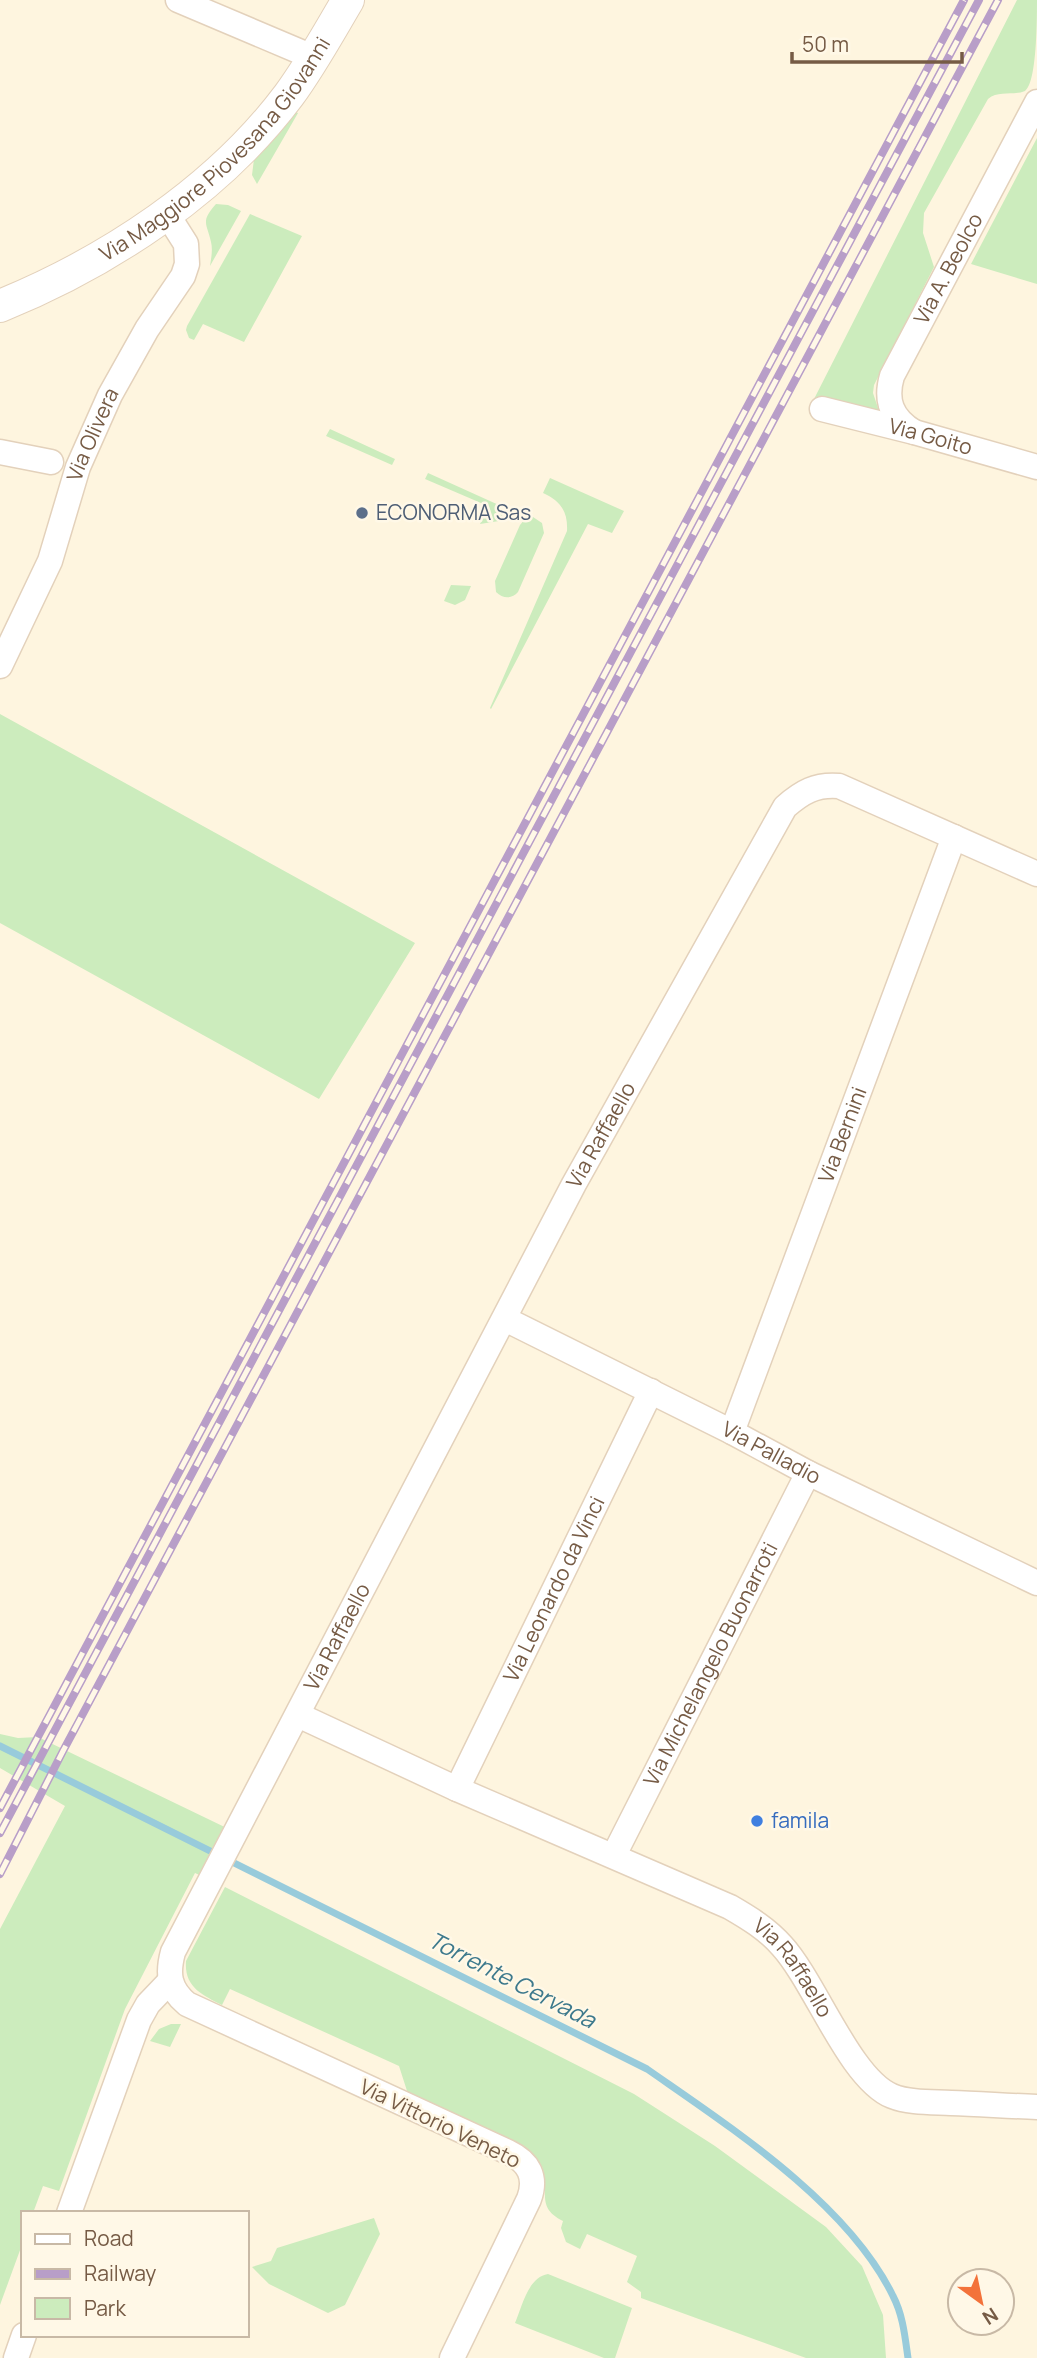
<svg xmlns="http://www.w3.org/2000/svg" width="1037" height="2358" viewBox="0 0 1037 2358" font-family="Manrope,sans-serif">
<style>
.green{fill:#ccecbd}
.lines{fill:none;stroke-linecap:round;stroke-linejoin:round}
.stream{stroke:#98cbdb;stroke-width:7}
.minor-casing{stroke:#e3d1bb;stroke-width:27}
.tertiary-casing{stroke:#e3d1bb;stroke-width:34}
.minor{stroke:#fff;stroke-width:24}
.tertiary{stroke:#fff;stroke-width:32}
.rail-casing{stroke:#b89ec8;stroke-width:8}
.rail{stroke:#fff8e7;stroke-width:5;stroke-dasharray:16;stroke-linecap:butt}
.service-dot{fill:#5c6f8a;stroke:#fff8e7;stroke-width:2.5}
.shop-dot{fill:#3f7fe0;stroke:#fff8e7;stroke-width:2.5}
.labels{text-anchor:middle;stroke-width:5;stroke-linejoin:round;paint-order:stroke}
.street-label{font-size:21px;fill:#765b45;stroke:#fff8e7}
.service-label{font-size:21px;fill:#4e5e75;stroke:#fff8e7;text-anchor:start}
.shop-label{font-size:21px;fill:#366cbe;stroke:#fff8e7;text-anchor:start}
.water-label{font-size:23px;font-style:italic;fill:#3d798c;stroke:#fff8e7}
</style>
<rect width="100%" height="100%" fill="#fef5df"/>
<path class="green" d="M 1017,0 L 1037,0 C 1037,19 1037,83 1025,91 C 1013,96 999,90 988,99 L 924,213 L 923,233 L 934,267 L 874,385 L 873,393 L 879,411 L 813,401 Z
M 295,112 L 298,113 L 257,184 L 252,175 L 254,159 Z
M 1037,138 L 1037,284 L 971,264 Z
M 216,204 L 228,205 L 241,211 L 210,266 C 211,259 213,250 211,242 C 207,223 200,222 216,204 Z
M 250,214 L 302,236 L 244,342 L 203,324 L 194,340 L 189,338 L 186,330 L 187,326 Z
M 330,429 L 395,459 L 392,465 L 326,436 Z
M 428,473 L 501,506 L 503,513 L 499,521 L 480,524 L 488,506 L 425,479 Z
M 550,478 L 624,511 L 612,533 L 588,524 L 491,709 L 490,708 L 567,531 C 568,512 561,501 543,493 Z
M 533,517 L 542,523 L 544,533 L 518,592 C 512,599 503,599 496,592 L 495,581 L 520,525 L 525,519 Z
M 451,585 L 471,586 L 465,600 L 455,605 L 444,601 Z
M 0,714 L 415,943 L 319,1099 L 0,923 Z
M 0,1734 L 18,1738 L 38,1737 L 235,1832 L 210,1880 L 195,1873 L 125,2009 L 59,2191 L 43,2186 L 33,2213 L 23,2213 L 23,2242 L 0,2305 L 0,1929 L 65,1806 L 0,1768 Z
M 225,1887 L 634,2094 L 715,2146 L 826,2227 L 862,2266 L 883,2315 L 886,2358 L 806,2358 L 641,2298 L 641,2292 L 627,2282 L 637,2256 L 587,2234 L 580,2249 L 566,2242 L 561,2228 L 563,2221 C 534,2207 551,2190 542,2167 C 538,2158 531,2152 524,2146 L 408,2094 L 399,2066 L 230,1989 L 222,2005 C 202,1995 184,1987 186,1961 Z
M 171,2024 L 181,2024 L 170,2047 L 150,2041 L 159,2029 Z
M 374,2218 L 380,2234 L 345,2305 L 328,2313 L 269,2284 L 252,2267 L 271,2261 L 277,2248 Z
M 548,2274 L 632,2308 L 615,2358 L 604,2358 L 515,2323 C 522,2307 528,2277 548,2274 Z"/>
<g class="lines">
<path class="stream" d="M 0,1746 L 647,2069 C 730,2127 848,2203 893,2296 C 903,2315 905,2337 908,2358"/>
<defs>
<g id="minor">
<path d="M 178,0 L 315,58"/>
<path id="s1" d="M 822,409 L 914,432 L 1037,467"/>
<path id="s2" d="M 914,432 C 891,418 885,400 892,376 L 1037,102"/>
<path d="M 0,452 L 51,462"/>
<path id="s3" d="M 0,666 L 50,561 L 78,467 L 110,395 L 147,329 L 183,276 L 187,264 L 186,244 L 167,214"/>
<path id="s4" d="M 505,1319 L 732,1432 L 808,1473 L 1037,1583"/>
<path id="s5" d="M 732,1432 L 954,837"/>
<path id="s6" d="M 298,1715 L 457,1789 L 730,1907 C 749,1918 767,1929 782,1946 C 815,1982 850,2079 892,2096 C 909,2103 932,2102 951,2103 C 980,2104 1008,2106 1037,2107"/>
<path id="s7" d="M 457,1789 L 651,1391"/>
<path id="s8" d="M 614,1855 L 808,1473"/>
<path d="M 69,2213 L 139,2020 L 148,2004 L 170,1981"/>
<path d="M 16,2358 L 24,2335"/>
<path id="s9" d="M 452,2358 L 529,2199 C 537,2177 529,2162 508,2152 L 187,2004 C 169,1989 167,1974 173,1952 L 574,1184 L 785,807 C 802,792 816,784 839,786 L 1037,874"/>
</g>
<g id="tertiary">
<path id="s10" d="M 0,306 C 108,262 218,190 289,95 C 311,65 329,32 348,0"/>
</g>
</defs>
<use href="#minor" class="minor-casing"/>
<use href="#tertiary" class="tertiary-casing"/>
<use href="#minor" class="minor"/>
<use href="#tertiary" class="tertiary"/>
<defs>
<path id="rail" d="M 0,1808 L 964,0
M 0,1833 L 979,0
M 0,1874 L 63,1751 L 998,0"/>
</defs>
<use href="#rail" class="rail-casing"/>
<use href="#rail" class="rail"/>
</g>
<circle class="service-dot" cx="362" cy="513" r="7"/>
<circle class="shop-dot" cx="757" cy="1821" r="7"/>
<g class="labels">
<g class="street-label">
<text dy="7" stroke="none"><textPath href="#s10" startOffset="271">Via Maggiore Piovesana Giovanni</textPath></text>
<text dy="7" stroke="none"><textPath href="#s2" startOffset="187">Via A. Beolco</textPath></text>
<text dy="7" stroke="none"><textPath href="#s3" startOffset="250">Via Olivera</textPath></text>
<text dy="7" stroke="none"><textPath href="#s1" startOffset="112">Via Goito</textPath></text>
<text dy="7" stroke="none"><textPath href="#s5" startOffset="317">Via Bernini</textPath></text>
<text dy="7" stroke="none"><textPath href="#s9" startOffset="1568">Via Raffaello</textPath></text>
<text dy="7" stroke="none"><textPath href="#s4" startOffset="298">Via Palladio</textPath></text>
<text dy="7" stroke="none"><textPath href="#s7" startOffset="222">Via Leonardo da Vinci</textPath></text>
<text dy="7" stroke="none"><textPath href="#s9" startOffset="1001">Via Raffaello</textPath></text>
<text dy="7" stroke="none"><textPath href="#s8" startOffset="214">Via Michelangelo Buonarroti</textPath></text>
<text dy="7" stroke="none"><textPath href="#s6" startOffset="562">Via Raffaello</textPath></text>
<text transform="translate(440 2124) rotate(26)" y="7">Via Vittorio Veneto</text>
</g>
<g class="service-label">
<text x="376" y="520">ECONORMA Sas</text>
</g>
<g class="shop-label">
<text x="771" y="1828">famila</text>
</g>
<g class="water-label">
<text transform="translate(512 1980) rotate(27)" y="8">Torrente Cervada</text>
</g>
</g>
<rect x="21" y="2211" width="228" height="126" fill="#fff8e7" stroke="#c8b9a6" stroke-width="2"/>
<rect x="35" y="2234" width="35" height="10" fill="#ffffff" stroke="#c8b9a6" stroke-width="2"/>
<text x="84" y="2246" font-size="21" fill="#765b45">Road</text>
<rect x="35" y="2269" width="35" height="10" fill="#b89ec8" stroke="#c8b9a6" stroke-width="2"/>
<text x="84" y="2281" font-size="21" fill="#765b45">Railway</text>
<rect x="35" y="2298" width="35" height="21" fill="#ccecbd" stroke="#c8b9a6" stroke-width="2"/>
<text x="84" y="2316" font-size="21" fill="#765b45">Park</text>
<g transform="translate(981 2302) rotate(147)"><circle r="33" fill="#fff8e7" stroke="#c8b9a6" stroke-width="2"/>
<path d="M0-5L12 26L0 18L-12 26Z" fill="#f3723a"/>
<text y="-10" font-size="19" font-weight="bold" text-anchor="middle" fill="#765b45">N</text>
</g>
<path d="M792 52v10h170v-10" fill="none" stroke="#765b45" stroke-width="3.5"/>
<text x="802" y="52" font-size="21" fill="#765b45" stroke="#fff8e7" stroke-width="5" paint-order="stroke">50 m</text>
</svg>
